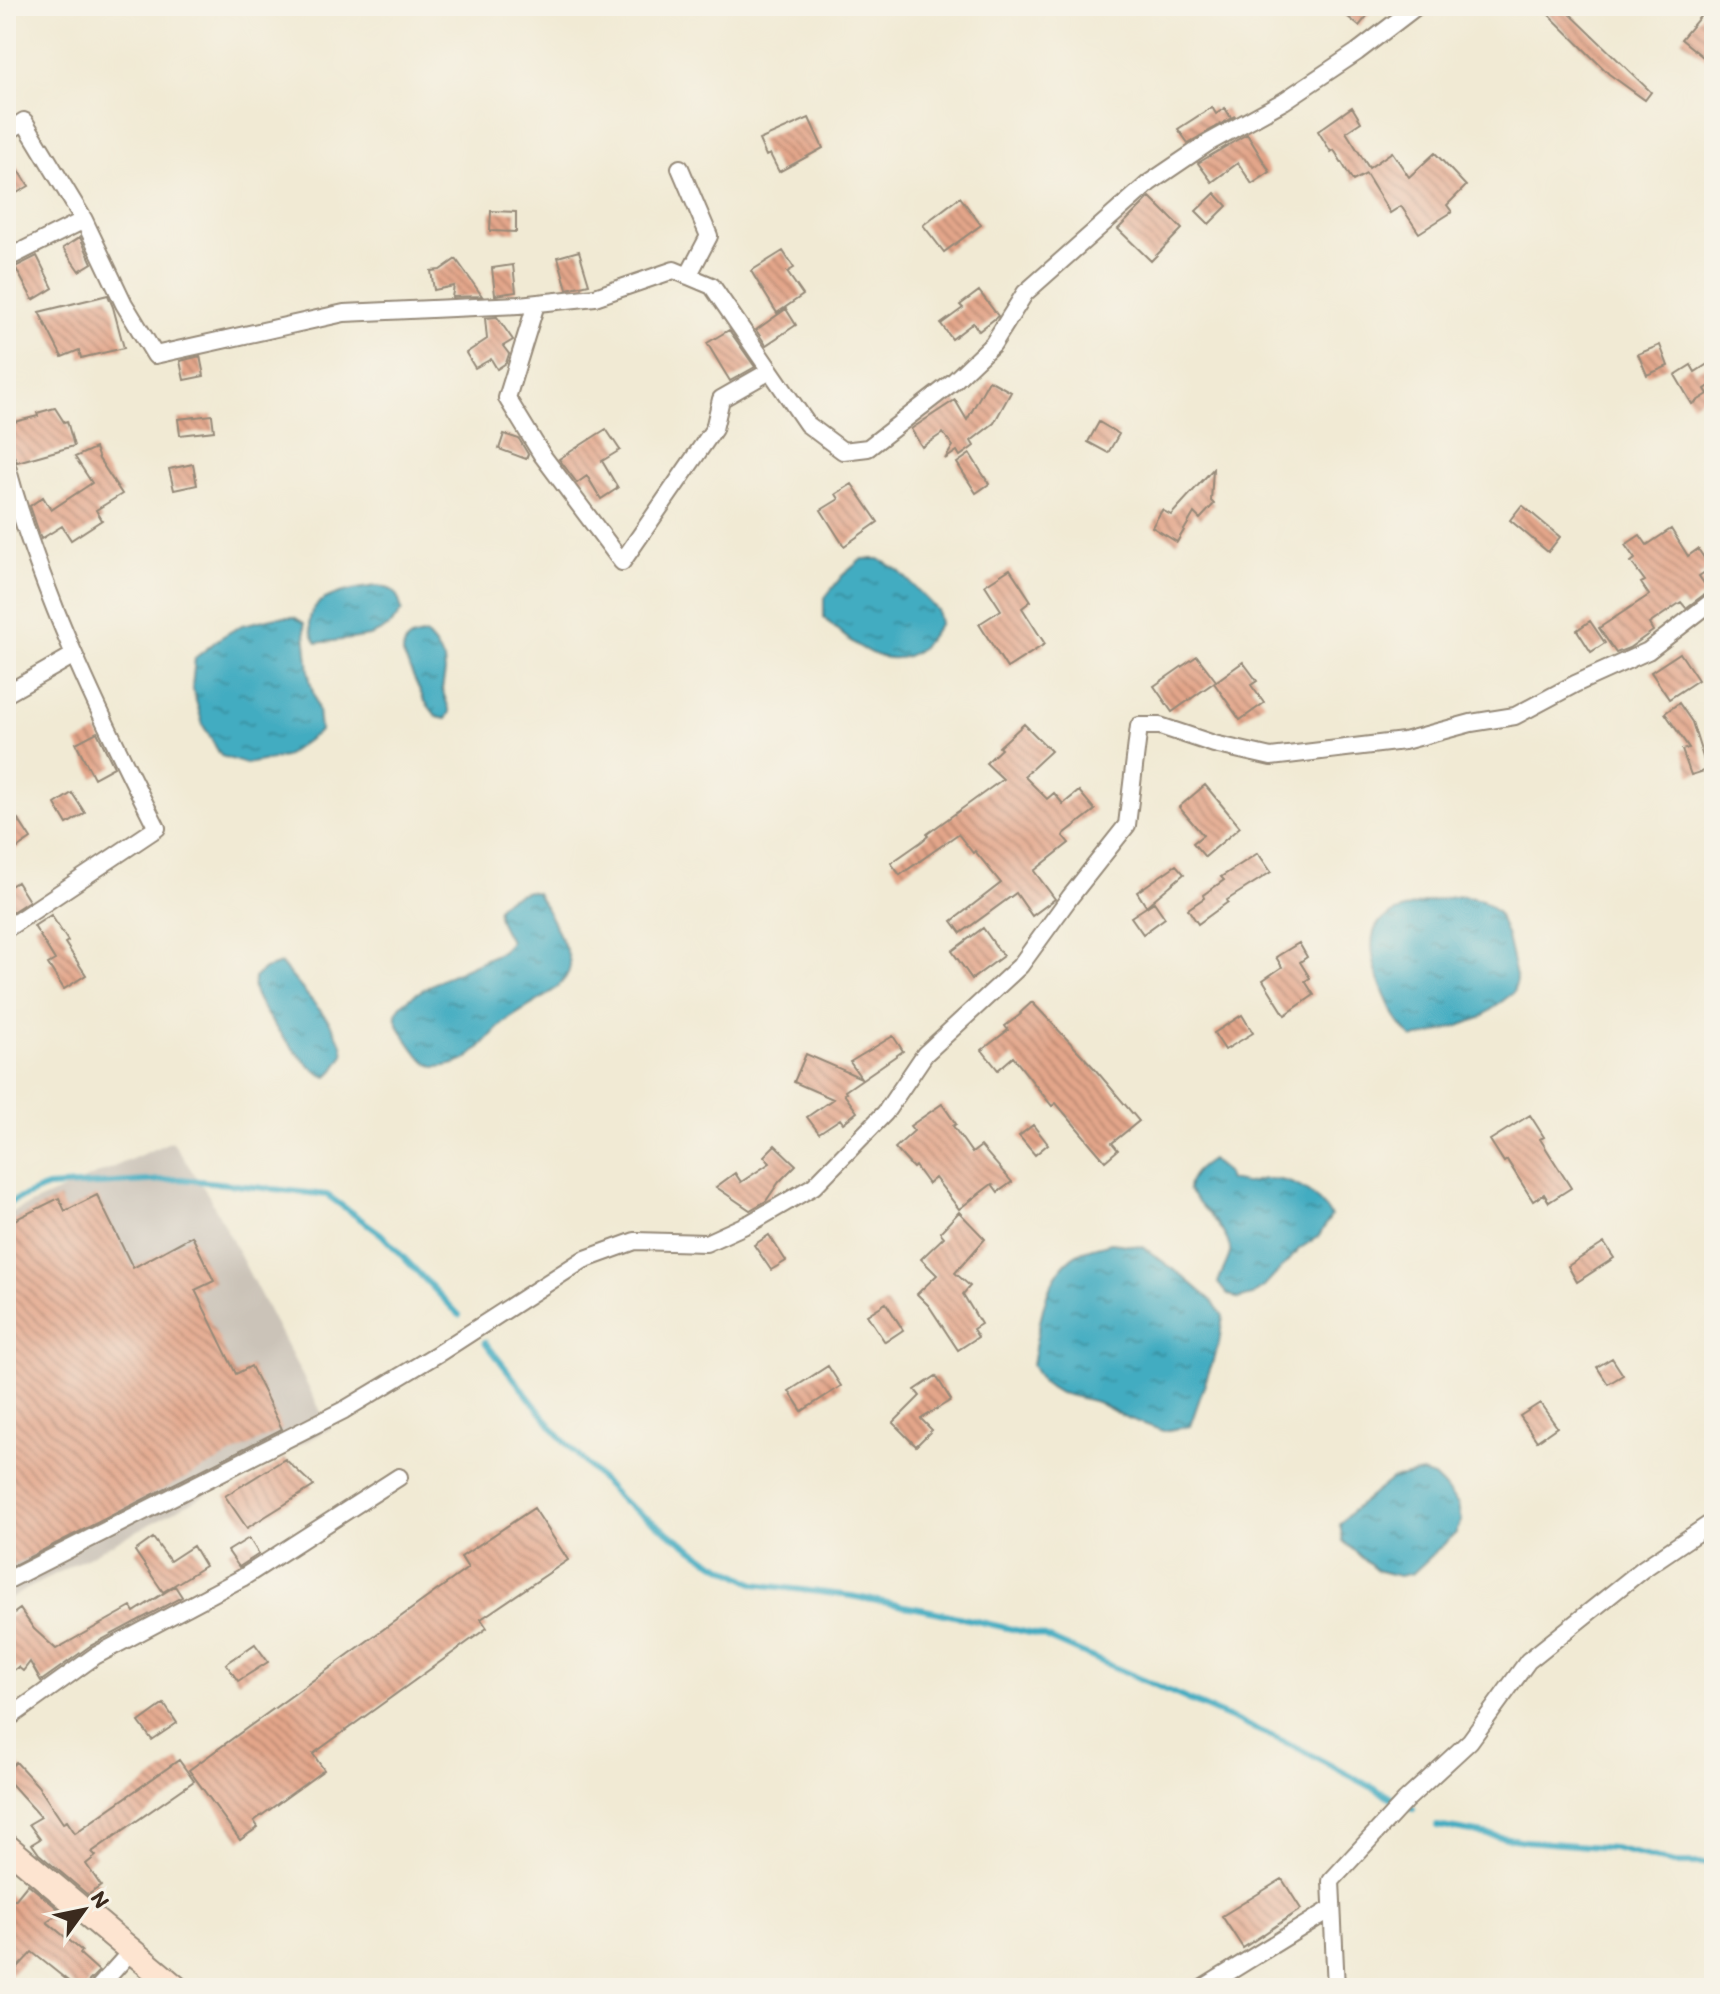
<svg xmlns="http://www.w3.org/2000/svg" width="1720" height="1994" viewBox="0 0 1720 1994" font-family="Itim,sans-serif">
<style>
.industrial{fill:#cbc3b8}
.water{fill:url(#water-ripples);stroke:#3e6b70;stroke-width:2}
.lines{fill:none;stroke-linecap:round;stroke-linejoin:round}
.stream{stroke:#42acc1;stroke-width:6}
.building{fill:url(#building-back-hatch)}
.street-casing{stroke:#968a79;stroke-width:20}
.secondary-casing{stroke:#968a79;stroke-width:28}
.street{stroke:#fff;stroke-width:16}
.secondary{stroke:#fde4d0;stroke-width:24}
</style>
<defs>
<pattern id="water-ripples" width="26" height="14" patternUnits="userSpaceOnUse" patternTransform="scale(2)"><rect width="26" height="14" fill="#42acc1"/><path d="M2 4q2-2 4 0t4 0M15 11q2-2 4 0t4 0" fill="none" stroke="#388c9c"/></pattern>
<pattern id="building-back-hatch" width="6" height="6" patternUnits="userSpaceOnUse" patternTransform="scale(2)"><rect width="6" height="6" fill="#e3a68a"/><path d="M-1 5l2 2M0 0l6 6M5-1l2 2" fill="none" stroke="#b98770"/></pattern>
</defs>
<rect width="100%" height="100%" fill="#f7f3e8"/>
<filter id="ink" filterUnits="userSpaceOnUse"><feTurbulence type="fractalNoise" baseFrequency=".0125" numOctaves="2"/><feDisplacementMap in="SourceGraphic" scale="16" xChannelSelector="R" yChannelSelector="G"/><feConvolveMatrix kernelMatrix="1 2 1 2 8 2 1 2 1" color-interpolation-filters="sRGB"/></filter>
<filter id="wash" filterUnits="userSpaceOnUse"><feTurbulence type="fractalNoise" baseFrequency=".006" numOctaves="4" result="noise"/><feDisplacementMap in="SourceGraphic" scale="32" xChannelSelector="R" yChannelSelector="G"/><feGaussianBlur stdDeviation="1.8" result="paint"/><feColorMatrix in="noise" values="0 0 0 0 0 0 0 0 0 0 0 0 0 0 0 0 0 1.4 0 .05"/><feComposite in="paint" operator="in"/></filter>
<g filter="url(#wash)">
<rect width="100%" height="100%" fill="#f1ead4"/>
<path class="industrial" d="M 172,1141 L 209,1196 L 330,1429 L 6,1600 L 6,1215 Z"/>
<path class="water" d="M 862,559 L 879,559 L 899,571 L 937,610 L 940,623 C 934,631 928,641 921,648 C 887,676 849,641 824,618 L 824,599 L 842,576 Z
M 377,586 C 396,589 397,592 402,610 C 383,644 349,637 317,643 C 290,598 345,590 377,586 Z
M 277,617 L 294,617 L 304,623 L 310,681 L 318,710 L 320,731 L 284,757 L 246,764 L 221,756 L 203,725 L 192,687 L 195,658 L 220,638 L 242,625 Z
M 426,635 L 434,644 L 444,660 L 445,672 L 442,689 L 450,712 L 446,719 L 437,717 L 424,700 L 403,654 C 403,638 413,636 426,635 Z
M 528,891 L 537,893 C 545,907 571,952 570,966 C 567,991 523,1007 505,1022 C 491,1033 481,1050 465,1060 C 457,1064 444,1067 435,1067 C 421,1060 413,1049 405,1036 C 399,1028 392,1017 399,1008 C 411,990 481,962 503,951 L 510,941 C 492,909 490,903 528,891 Z
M 1462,896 L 1482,900 L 1498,913 L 1507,937 L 1517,981 L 1513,993 L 1480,1018 L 1459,1026 L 1425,1036 L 1412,1038 C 1407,1031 1400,1026 1396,1018 C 1384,997 1361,945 1379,923 C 1393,908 1441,898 1462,896 Z
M 281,964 L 329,1021 L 342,1044 L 344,1055 L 334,1070 L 327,1077 C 306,1070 260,1012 254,990 C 253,985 254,983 254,978 L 265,969 Z
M 1211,1160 L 1226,1172 L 1229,1180 C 1235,1181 1241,1183 1248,1183 C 1254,1182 1260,1179 1267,1179 C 1294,1178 1317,1195 1331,1216 L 1319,1236 L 1299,1249 L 1264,1287 L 1252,1295 L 1238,1299 L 1226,1293 L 1218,1283 C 1221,1273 1228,1262 1230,1253 C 1233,1236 1198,1203 1188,1190 C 1189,1175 1199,1168 1211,1160 Z
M 1111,1243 L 1143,1247 L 1184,1277 L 1212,1301 L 1223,1316 L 1219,1343 L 1190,1426 L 1163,1431 L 1125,1417 L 1097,1402 L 1060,1393 L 1042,1382 L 1032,1365 C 1039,1329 1043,1270 1081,1252 C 1090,1248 1102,1246 1111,1243 Z
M 1422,1473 L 1434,1477 L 1443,1486 L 1458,1505 L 1461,1521 L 1456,1533 L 1413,1573 L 1399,1576 L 1376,1570 L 1343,1541 L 1340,1524 L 1352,1511 L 1392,1479 Z"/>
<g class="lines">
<path class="stream" d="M 6,1204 L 47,1187 L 181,1179 L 327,1195 L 381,1234 L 459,1315
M 485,1342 L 561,1438 L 622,1501 L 707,1559 L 755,1584 L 851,1596 L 936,1612 L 1043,1636 L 1294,1746 L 1413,1809
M 1437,1826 L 1525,1841 L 1613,1848 L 1674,1863 L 1714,1863"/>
</g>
<g id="blocks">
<path class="building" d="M 1335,6 L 1375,6 L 1359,26 Z
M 1540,6 L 1562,6 L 1651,92 L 1645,100 L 1609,74 Z
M 1709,6 L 1714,6 L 1714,66 L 1681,39 Z
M 1212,107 L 1216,114 L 1225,108 L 1231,118 L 1235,116 L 1188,143 L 1178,129 Z
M 1352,107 L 1361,122 L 1346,132 L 1369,168 L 1392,152 L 1409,177 L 1435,153 L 1466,186 L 1447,205 L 1452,212 L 1419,233 L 1401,206 L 1390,213 L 1366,174 L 1353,181 L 1334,150 L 1331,152 L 1318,131 Z
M 809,118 L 823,148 L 779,172 L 770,154 L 766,156 L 759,140 Z
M 1247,134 L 1270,172 L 1252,184 L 1238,163 L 1212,182 L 1198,163 Z
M 6,150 L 29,186 L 6,199 Z
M 1215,193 L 1227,206 L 1209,224 L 1196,211 Z
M 960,197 L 981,225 L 944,252 L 923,225 Z
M 1150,197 L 1182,229 L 1151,261 L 1118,229 Z
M 491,211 L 516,212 L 516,232 L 490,231 Z
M 80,237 L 92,263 L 79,271 L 63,248 Z
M 579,251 L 589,284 L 567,289 L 558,257 Z
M 783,251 L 794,268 L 787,272 L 803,295 L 777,313 L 751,271 Z
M 37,256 L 53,288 L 33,300 L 15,267 Z
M 456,259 L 473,283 L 482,296 L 452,297 L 454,286 L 434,290 L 431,271 L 440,270 Z
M 513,265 L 516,292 L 495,295 L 492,268 Z
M 979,291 L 998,316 L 979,331 L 973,323 L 952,339 L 941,324 L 963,308 L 960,305 Z
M 108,295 L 113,307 L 124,348 L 81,358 L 79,350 L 62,357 L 39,312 Z
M 786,309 L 796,325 L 766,345 L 756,330 Z
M 497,317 L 513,340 L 503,346 L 509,354 L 506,363 L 497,369 L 491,359 L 475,368 L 466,353 L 487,339 L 485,318 Z
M 729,330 L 755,367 L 730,381 L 707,343 Z
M 1660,345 L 1668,366 L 1647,375 L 1638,354 Z
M 200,356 L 204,376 L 184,380 L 180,361 Z
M 1714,360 L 1714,383 L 1705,389 L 1708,394 L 1692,404 L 1675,375 L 1691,365 L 1695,372 Z
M 989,380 L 1011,392 L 994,423 L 971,441 L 974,446 L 960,456 L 957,451 L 945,459 L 953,446 L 943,433 L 922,447 L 911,429 L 955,400 L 967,420 Z
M 55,408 L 64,422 L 67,421 L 74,446 L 17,462 L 14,456 L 7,452 L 6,424 L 38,416 L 37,413 Z
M 212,415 L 214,431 L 180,435 L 178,419 Z
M 1099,422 L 1119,434 L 1108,453 L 1088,442 Z
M 606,429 L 620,450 L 602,461 L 618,488 L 601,499 L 587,476 L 577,483 L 559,459 Z
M 504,434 L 519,439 L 528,454 L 526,459 L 499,449 Z
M 95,448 L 99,459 L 122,494 L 96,510 L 102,520 L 71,540 L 62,526 L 41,539 L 30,506 L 43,497 L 51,510 L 92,483 L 75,457 Z
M 970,454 L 989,484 L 976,493 L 957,463 Z
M 193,464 L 197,485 L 174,490 L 169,469 Z
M 1213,469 L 1211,501 L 1214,504 L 1200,519 L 1194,513 L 1177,542 L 1152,527 L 1162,510 L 1171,515 Z
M 852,484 L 878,522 L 844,546 L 821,510 L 839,499 L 836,494 Z
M 1522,505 L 1560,537 L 1548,552 L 1510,520 Z
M 1671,529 L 1688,556 L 1698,549 L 1711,568 L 1699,576 L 1709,591 L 1686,608 L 1681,602 L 1649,624 L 1653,631 L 1629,648 L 1616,653 L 1599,628 L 1649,595 L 1641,583 L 1645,581 L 1631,562 L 1635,559 L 1625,545 L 1640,535 L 1647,545 Z
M 1010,569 L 1031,601 L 1022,608 L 1045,644 L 1007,668 L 979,624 L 1001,610 L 985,585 Z
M 1590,621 L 1605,643 L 1591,652 L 1577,630 Z
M 1680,653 L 1698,680 L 1669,699 L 1651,672 Z
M 1197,656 L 1216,681 L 1172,712 L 1154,686 Z
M 1243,662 L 1257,681 L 1251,685 L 1264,703 L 1240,720 L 1214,683 Z
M 1679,703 L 1692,722 L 1707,770 L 1691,775 L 1682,750 L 1689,748 L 1665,713 Z
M 1024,724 L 1051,751 L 1024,776 L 1047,799 L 1054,793 L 1063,804 L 1079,791 L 1095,810 L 1064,834 L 1063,836 L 1069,843 L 1034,871 L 1055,899 L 1032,916 L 1016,893 L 961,933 L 952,921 L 1001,883 L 975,851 L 973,853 L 958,834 L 900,875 L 891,863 L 921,842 L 928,836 L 927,834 L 1003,779 L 986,763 L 1001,749 L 999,747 Z
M 97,732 L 114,767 L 94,778 L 76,743 Z
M 1205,785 L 1240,827 L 1205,857 L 1193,843 L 1203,835 L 1179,807 Z
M 72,793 L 85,813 L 67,824 L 55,804 Z
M 18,819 L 31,839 L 13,851 L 6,840 L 6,827 Z
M 1258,853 L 1271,872 L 1227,900 L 1228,902 L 1198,924 L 1188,909 L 1204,898 L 1203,895 L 1224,880 L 1221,877 Z
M 1176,865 L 1184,874 L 1146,906 L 1137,892 Z
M 17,882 L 29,901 L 6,916 L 6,889 Z
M 1154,902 L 1165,918 L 1143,934 L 1131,917 Z
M 51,915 L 68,941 L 65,943 L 86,975 L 64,989 L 48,964 L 55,960 L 34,926 Z
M 983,928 L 1003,956 L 972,979 L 952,951 Z
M 1299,943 L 1307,957 L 1300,962 L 1310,978 L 1305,981 L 1314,995 L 1285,1015 L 1263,980 L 1282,967 L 1276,957 Z
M 1032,1002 L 1094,1068 L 1139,1121 L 1112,1143 L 1118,1150 L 1105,1161 L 1056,1103 L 1052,1106 L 1013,1057 L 998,1070 L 982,1050 L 1008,1030 L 1005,1026 L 1021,1014 L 1020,1013 Z
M 1242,1015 L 1253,1033 L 1225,1050 L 1214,1033 Z
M 893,1036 L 903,1051 L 845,1091 L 846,1093 L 844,1094 L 857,1112 L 843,1123 L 840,1119 L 819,1133 L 807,1117 L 833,1099 L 794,1082 L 806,1054 L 861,1078 L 850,1062 Z
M 942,1104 L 956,1124 L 953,1126 L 972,1153 L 981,1146 L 1012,1182 L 998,1192 L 992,1184 L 959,1209 L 935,1178 L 928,1184 L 915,1166 L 913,1168 L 895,1148 L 914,1131 L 910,1126 Z
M 1530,1115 L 1544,1137 L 1540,1139 L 1571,1188 L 1549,1202 L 1544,1194 L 1533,1201 L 1507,1160 L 1504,1162 L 1490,1140 Z
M 1033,1125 L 1048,1144 L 1035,1155 L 1019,1136 Z
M 775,1145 L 796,1165 L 779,1182 L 766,1201 L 750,1210 L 716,1187 L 735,1173 L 741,1182 L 770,1163 L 764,1156 Z
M 97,1195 L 133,1268 L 192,1236 L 214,1281 L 195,1290 L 236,1374 L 251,1366 L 282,1429 L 6,1569 L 6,1224 L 59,1198 L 65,1211 Z
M 959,1212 L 985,1239 L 955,1273 L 970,1286 L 963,1294 L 981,1324 L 973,1329 L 978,1337 L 958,1350 L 929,1306 L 917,1294 L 937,1275 L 921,1259 L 944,1237 L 940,1232 Z
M 769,1235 L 786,1261 L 771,1270 L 754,1245 Z
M 1604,1243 L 1614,1258 L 1577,1282 L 1568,1266 Z
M 886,1303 L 903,1330 L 885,1342 L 867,1315 Z
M 1612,1358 L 1623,1375 L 1608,1384 L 1597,1367 Z
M 828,1366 L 841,1386 L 802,1411 L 789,1391 Z
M 936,1376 L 951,1400 L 921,1419 L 932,1430 L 916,1446 L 893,1423 L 920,1396 L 915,1390 Z
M 1540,1403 L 1557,1427 L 1537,1441 L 1520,1416 Z
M 285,1459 L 314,1486 L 247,1528 L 225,1496 Z
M 534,1508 L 568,1560 L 481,1619 L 487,1628 L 313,1754 L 324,1770 L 254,1821 L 258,1827 L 240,1840 L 189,1770 L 468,1568 L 461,1557 Z
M 153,1538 L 170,1561 L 193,1546 L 205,1566 L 163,1592 L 135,1551 Z
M 249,1538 L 259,1554 L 239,1567 L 228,1551 Z
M 175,1586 L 182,1597 L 90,1646 L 41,1681 L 30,1662 L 23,1671 L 18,1667 L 6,1676 L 6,1619 L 20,1609 L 34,1629 L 56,1649 L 131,1607 L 134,1612 Z
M 255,1644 L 268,1662 L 238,1681 L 226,1664 Z
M 164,1704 L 177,1723 L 152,1740 L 139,1722 Z
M 179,1760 L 194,1781 L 92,1852 L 96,1856 L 86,1864 L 101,1886 L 88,1895 L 39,1854 L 32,1844 L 40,1839 L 29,1824 L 41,1817 L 6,1778 L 6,1771 L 16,1762 L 38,1786 L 63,1823 L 67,1821 L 75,1833 Z
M 1282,1879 L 1301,1909 L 1243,1948 L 1222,1916 Z
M 28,1884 L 62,1912 L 47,1922 L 82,1951 L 80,1954 L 99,1971 L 89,1981 L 87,1988 L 77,1988 L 32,1952 L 6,1980 L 6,1893 L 15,1900 Z"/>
</g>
</g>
<g filter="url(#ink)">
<use href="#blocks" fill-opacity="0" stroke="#968a79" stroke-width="2"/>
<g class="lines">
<defs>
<path id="street" d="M 6,133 L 24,121 L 84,220
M 680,168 L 709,236 L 688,276
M 6,259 L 84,220 L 124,304 L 155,355 L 344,313 L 519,305 L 595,297 L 674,270 L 712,286 L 807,424 L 843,451 L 868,448 L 953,382 L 993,344 L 1025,293 L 1149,183 L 1208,143 L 1284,101 L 1357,52 L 1417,6
M 536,304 L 507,398 L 542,455 L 622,562 L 714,429 L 721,399 L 770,371
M 6,463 C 40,590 97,710 157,828 L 6,929
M 6,694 L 74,655
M 6,1581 L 344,1410 L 439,1353 L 583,1260 L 635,1241 L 706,1243 L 752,1222 L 814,1186 L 885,1113 L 925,1054 L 1020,966 L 1070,897 L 1127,825 L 1139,726 L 1160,726 L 1214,744 L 1271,757 L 1404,741 L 1471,723 L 1515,716 L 1575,684 L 1648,651 L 1714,600
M 6,1720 L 95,1656 L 242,1578 L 399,1477
M 98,1988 L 132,1950
M 1203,1988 L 1331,1909
M 1336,1988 L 1331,1881 L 1405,1801 L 1470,1741 L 1528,1661 L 1643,1569 L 1714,1521"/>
<path id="secondary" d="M 6,1846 L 176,1988"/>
</defs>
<use href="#street" class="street-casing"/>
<use href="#secondary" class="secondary-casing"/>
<use href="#street" class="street"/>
<use href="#secondary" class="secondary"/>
</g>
</g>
<rect width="1720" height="1994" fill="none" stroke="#f7f3e8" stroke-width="32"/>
<g transform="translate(84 1910) rotate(57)" stroke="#f7f3e8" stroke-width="6" paint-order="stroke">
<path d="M0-6L14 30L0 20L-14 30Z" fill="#3b2a1e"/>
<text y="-12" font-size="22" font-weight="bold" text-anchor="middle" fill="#3b2a1e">N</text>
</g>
</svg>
